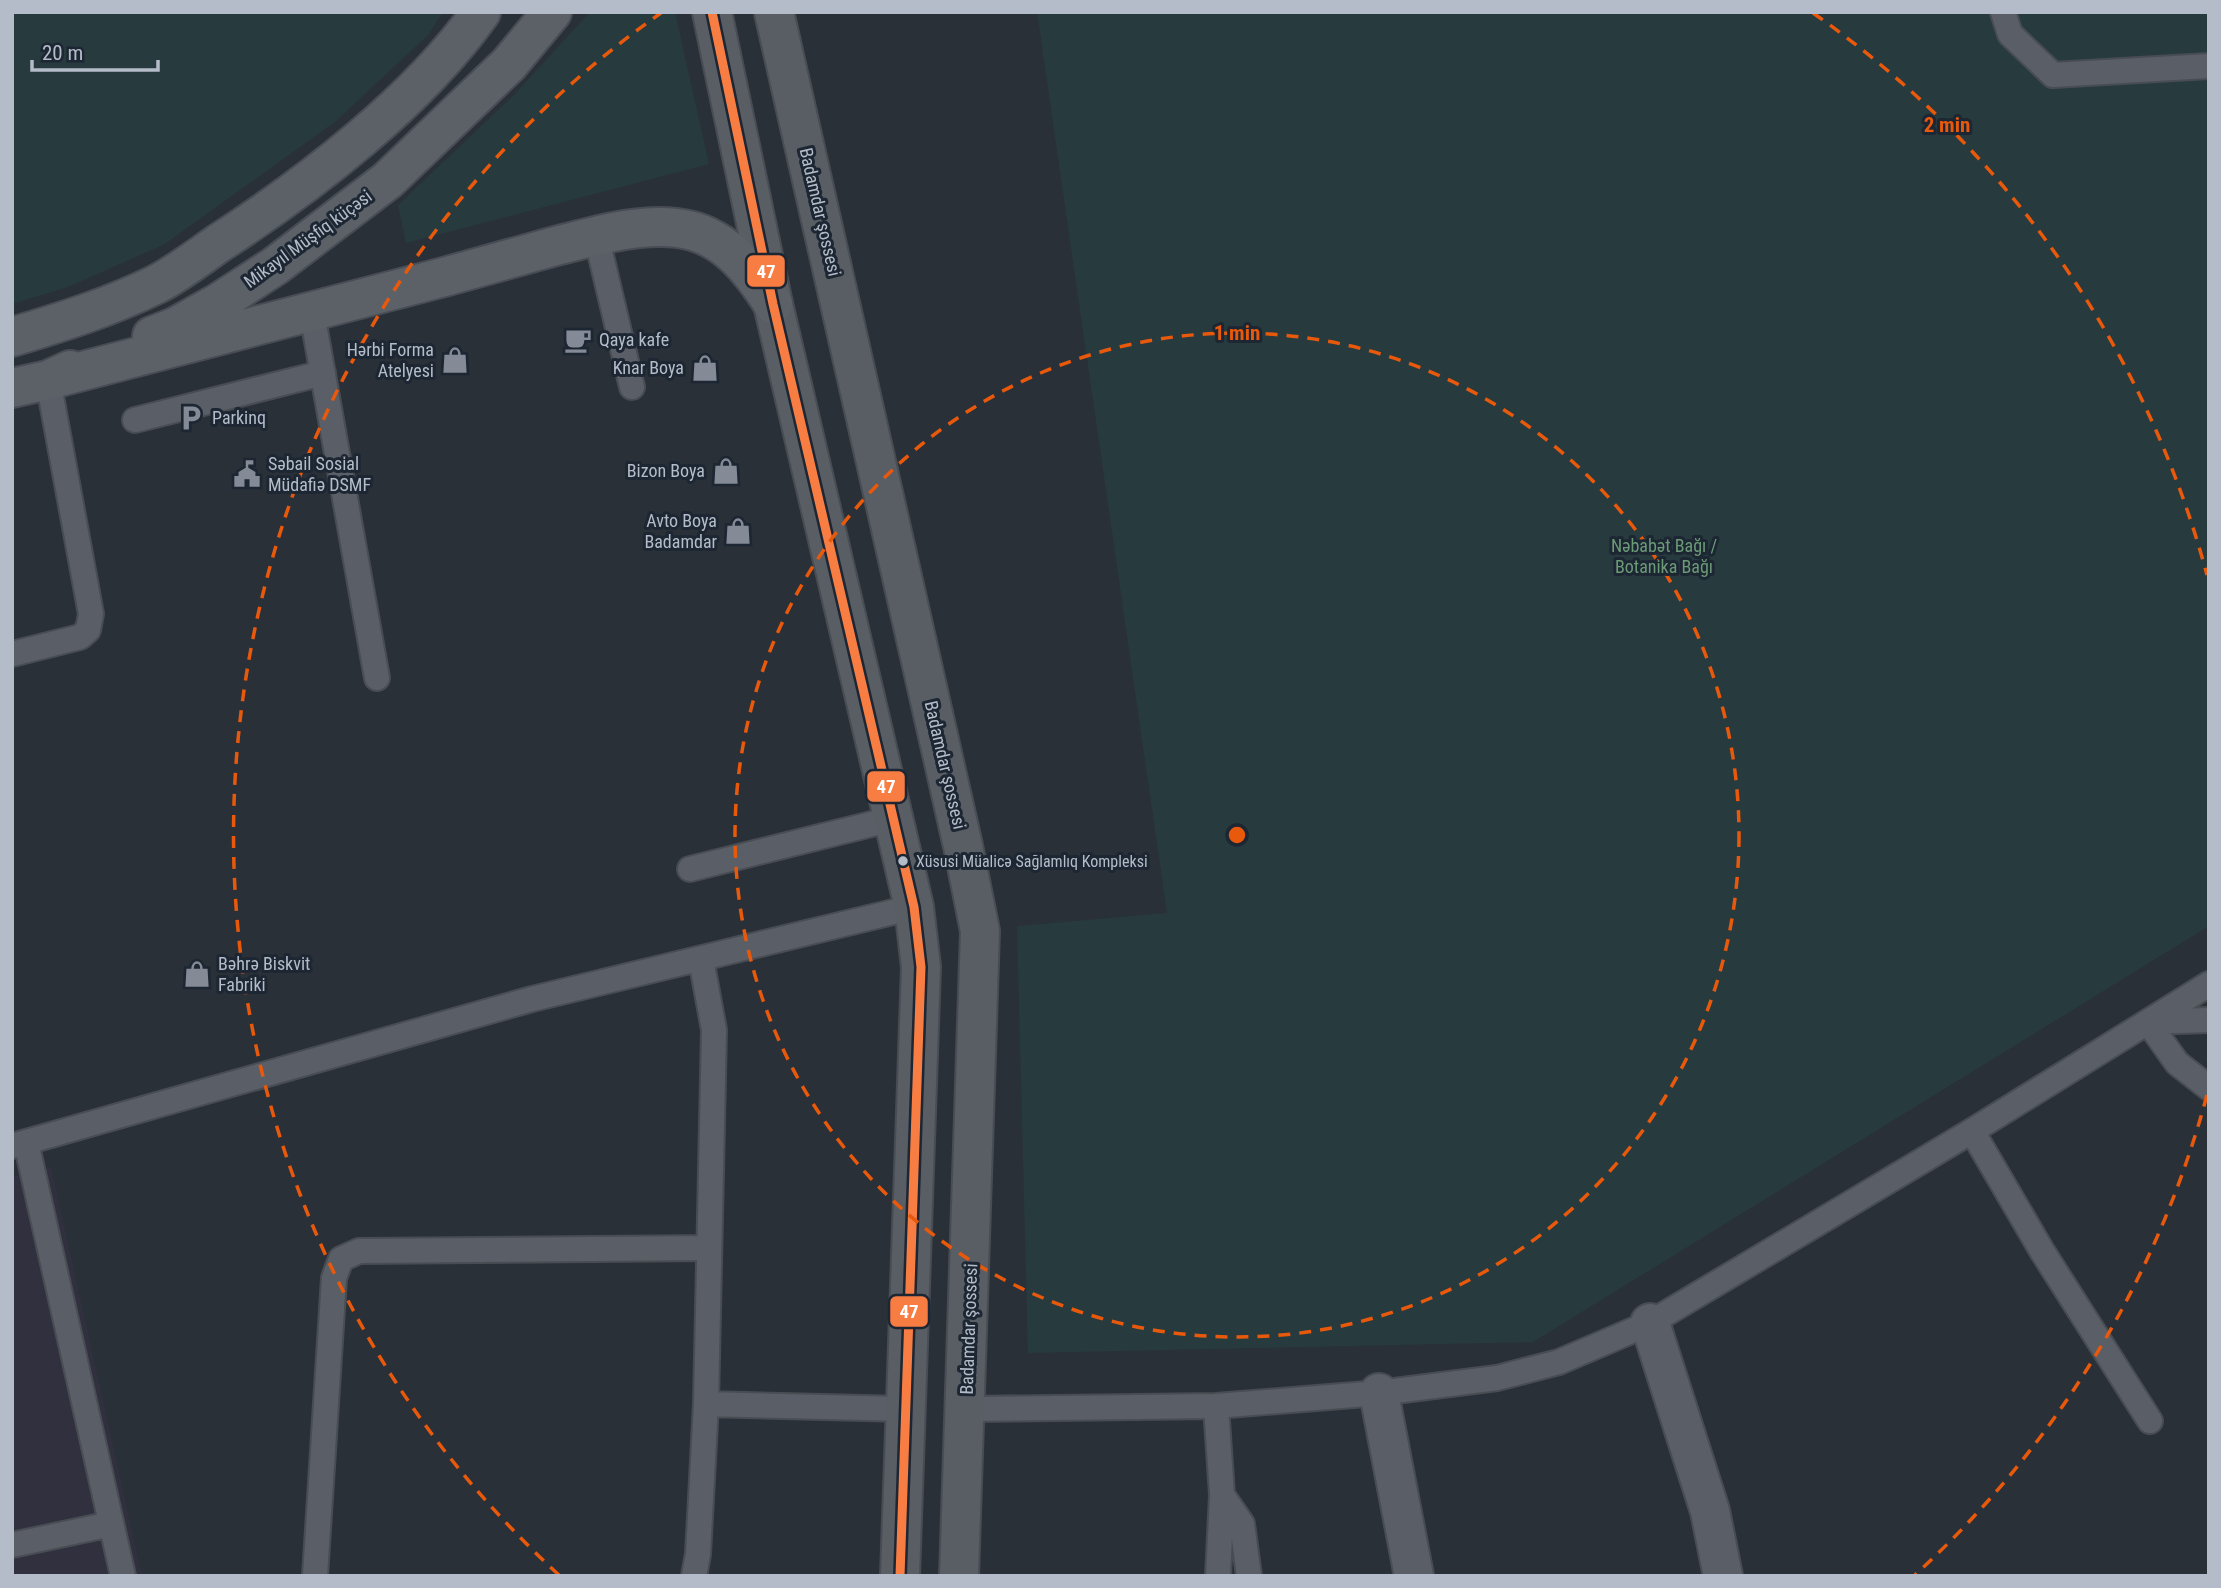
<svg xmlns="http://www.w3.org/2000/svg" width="2221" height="1588" viewBox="0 0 2221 1588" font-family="'Roboto Condensed',sans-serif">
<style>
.medical{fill:#31303e}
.green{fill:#273a3e}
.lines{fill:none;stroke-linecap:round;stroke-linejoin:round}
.lane-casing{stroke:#484c53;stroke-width:28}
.street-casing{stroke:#484c53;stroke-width:42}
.secondary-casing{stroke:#484c53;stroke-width:42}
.primary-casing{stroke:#484c55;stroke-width:42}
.lane{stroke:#5a5e66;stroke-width:24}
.street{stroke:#5a5e66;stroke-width:38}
.secondary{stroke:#595d64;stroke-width:38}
.primary{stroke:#5c6168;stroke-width:38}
.bus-1-casing{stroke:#1d2633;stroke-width:14}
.bus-1{stroke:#f77d43;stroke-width:9}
.ring{fill:none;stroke:#e8590c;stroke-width:3.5;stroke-dasharray:12 9}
.bus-dot{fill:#b4bcc9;stroke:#1d2633;stroke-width:2.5}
.labels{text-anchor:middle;stroke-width:6;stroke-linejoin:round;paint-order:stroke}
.bus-label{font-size:16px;fill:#b4bcc9;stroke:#1d2633;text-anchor:start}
.street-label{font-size:18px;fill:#b4bcc9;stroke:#1d2633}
.poi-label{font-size:18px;fill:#b4bcc9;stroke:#1d2633;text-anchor:start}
.park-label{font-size:18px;fill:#6b9a76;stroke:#1d2633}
.centre{fill:#e8590c;stroke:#1d2633;stroke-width:3.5}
.ring-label{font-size:21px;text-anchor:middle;font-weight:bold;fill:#e8590c;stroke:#1d2633;stroke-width:6;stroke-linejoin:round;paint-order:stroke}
.line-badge{stroke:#1d2633;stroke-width:2.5}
.badge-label{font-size:19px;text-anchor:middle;font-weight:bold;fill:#fff}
</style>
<rect width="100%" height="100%" fill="#2a3038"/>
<path class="medical" d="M 51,1167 L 142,1576 L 12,1576 L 12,1177 Z"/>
<path class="green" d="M 12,12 L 443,12 L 428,35 L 336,121 L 165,244 L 68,287 L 12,304 Z
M 590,12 L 675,12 L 709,164 L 406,243 L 398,205 L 514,95 Z
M 1037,12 L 2209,12 L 2209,926 L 1533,1342 L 1028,1353 L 1017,926 L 1167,913 Z"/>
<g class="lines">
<defs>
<path id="lane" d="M 2003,12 L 2010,34 L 2053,75 L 2209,66
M 596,235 L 632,387
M 312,313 L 377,678
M 135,420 L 323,373
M 12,654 L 80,637 L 88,630 L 91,614 L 48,380
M 690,869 L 892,819
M 2148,1022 L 2177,1063 L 2209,1088
M 2148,1022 L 2209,1020
M 1972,1131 L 2042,1251 L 2150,1421
M 26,1142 L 123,1576
M 12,1146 L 532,999 L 914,907
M 706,1404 L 905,1409
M 1216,1406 L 1222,1495 L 1242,1524 L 1249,1576
M 966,1409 L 1216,1406 L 1379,1393 L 1497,1378 L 1559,1362 L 1650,1323 L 1972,1131 L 2209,984
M 12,1545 L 111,1524
M 315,1576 L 334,1278 L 341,1259 L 359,1251 L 708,1248
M 694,1576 L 698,1554 L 706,1404 L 714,1030 L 701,959
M 1218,1576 L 1222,1495"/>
<path id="street" d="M 1650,1323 L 1710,1511 L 1723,1576
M 1379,1393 L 1414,1576"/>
<path id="secondary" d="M 712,12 L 773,304 L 914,907 L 921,967 L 900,1576
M 774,12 L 963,846 L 980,931 L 959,1576"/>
<path id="primary" d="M 152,336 L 175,327 L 218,303 L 275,266 L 388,180 L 509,64 L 552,12
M 12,337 C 62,322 110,307 157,284 C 178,273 199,257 219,243 C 310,184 418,101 481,12
M 48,380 C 180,346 312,312 444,277 C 480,267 516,257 552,247 C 592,237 636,223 677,228 C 723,233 750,268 773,304
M 12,388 L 48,380 L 70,370"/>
</defs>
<use href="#lane" class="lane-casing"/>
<use href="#street" class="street-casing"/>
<use href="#secondary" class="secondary-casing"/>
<use href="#primary" class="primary-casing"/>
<use href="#lane" class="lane"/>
<use href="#street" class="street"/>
<use href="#secondary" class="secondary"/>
<use href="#primary" class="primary"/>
<defs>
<path id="bus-1" d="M 712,12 L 773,304 L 914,907 L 921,967 L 900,1576"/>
</defs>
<use href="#bus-1" class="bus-1-casing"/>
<use href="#bus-1" class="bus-1"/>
</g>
<g class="ring">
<circle cx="1237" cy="835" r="502"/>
<path d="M2207 1095A1004 1004 0 0 1 1915 1575M559 1575A1004 1004 0 0 1 661 13M1813 13A1004 1004 0 0 1 2207 575"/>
</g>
<defs>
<symbol id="cafe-bare" viewBox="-9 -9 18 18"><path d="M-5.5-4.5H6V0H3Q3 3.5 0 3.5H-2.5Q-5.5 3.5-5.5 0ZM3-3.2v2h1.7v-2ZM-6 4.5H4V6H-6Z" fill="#848b96" stroke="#1d2633" stroke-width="2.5" paint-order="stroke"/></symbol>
<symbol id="shop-bare" viewBox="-9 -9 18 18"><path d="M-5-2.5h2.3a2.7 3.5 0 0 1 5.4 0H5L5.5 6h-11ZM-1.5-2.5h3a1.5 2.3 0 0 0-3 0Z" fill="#848b96" stroke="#1d2633" stroke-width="2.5" paint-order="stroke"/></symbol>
<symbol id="parking-bare" viewBox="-9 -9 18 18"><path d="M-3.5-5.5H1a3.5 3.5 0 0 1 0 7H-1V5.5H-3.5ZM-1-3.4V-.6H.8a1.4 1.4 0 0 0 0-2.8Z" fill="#848b96" stroke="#1d2633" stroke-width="2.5" paint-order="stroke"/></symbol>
<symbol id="civic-bare" viewBox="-9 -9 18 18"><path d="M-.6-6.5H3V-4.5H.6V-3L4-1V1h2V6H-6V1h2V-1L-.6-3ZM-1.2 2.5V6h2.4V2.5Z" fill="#848b96" stroke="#1d2633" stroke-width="2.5" paint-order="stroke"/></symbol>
</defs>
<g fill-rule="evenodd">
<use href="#cafe-bare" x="559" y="321" width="38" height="38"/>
<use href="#shop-bare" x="436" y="341" width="38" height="38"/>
<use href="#shop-bare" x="686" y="349" width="38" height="38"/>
<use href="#parking-bare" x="172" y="399" width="38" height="38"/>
<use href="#shop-bare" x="707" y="452" width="38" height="38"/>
<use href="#civic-bare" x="228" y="455" width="38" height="38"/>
<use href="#shop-bare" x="719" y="512" width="38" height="38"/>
<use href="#shop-bare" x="178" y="955" width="38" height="38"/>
</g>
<circle class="bus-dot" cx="903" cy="861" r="6"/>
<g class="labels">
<g class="bus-label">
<text x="916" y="867">Xüsusi Müalicə Sağlamlıq Kompleksi</text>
</g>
<g class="street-label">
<text transform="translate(820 212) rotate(77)" y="6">Badamdar şossesi</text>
<text transform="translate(308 239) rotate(-36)" y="6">Mikayıl Müşfiq küçəsi</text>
<text transform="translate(945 765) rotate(77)" y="6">Badamdar şossesi</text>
<text transform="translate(969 1329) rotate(-88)" y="6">Badamdar şossesi</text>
</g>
<g class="poi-label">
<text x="599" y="346">Qaya kafe</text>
<text x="434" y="356" text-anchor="end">Hərbi Forma<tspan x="434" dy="21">Atelyesi</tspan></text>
<text x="684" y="374" text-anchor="end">Knar Boya</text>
<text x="212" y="424">Parkinq</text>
<text x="268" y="470">Səbail Sosial<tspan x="268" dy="21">Müdafiə DSMF</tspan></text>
<text x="705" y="477" text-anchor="end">Bizon Boya</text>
<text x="717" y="527" text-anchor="end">Avto Boya<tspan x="717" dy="21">Badamdar</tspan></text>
<text x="218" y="970">Bəhrə Biskvit<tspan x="218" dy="21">Fabriki</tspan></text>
</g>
<g class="park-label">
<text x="1664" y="552">Nəbabət Bağı /<tspan x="1664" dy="21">Botanika Bağı</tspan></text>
</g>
</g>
<circle cx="1237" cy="835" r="10" class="centre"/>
<g class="ring-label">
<text x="1947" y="132">2 min</text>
<text x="1237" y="340">1 min</text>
</g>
<g class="line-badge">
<rect x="746" y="254" width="40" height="34" rx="7" fill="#f77d43"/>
<rect x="866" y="770" width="40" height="33" rx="7" fill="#f77d43"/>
<rect x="889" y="1295" width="40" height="33" rx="7" fill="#f77d43"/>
</g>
<g class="badge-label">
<text x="766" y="278">47</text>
<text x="886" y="793">47</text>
<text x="909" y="1318">47</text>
</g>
<rect width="2221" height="1588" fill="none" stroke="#b4bcc9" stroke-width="28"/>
<path d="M32 60v10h126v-10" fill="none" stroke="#b4bcc9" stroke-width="3.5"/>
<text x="42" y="60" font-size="21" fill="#b4bcc9" stroke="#1d2633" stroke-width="5" paint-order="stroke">20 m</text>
</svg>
